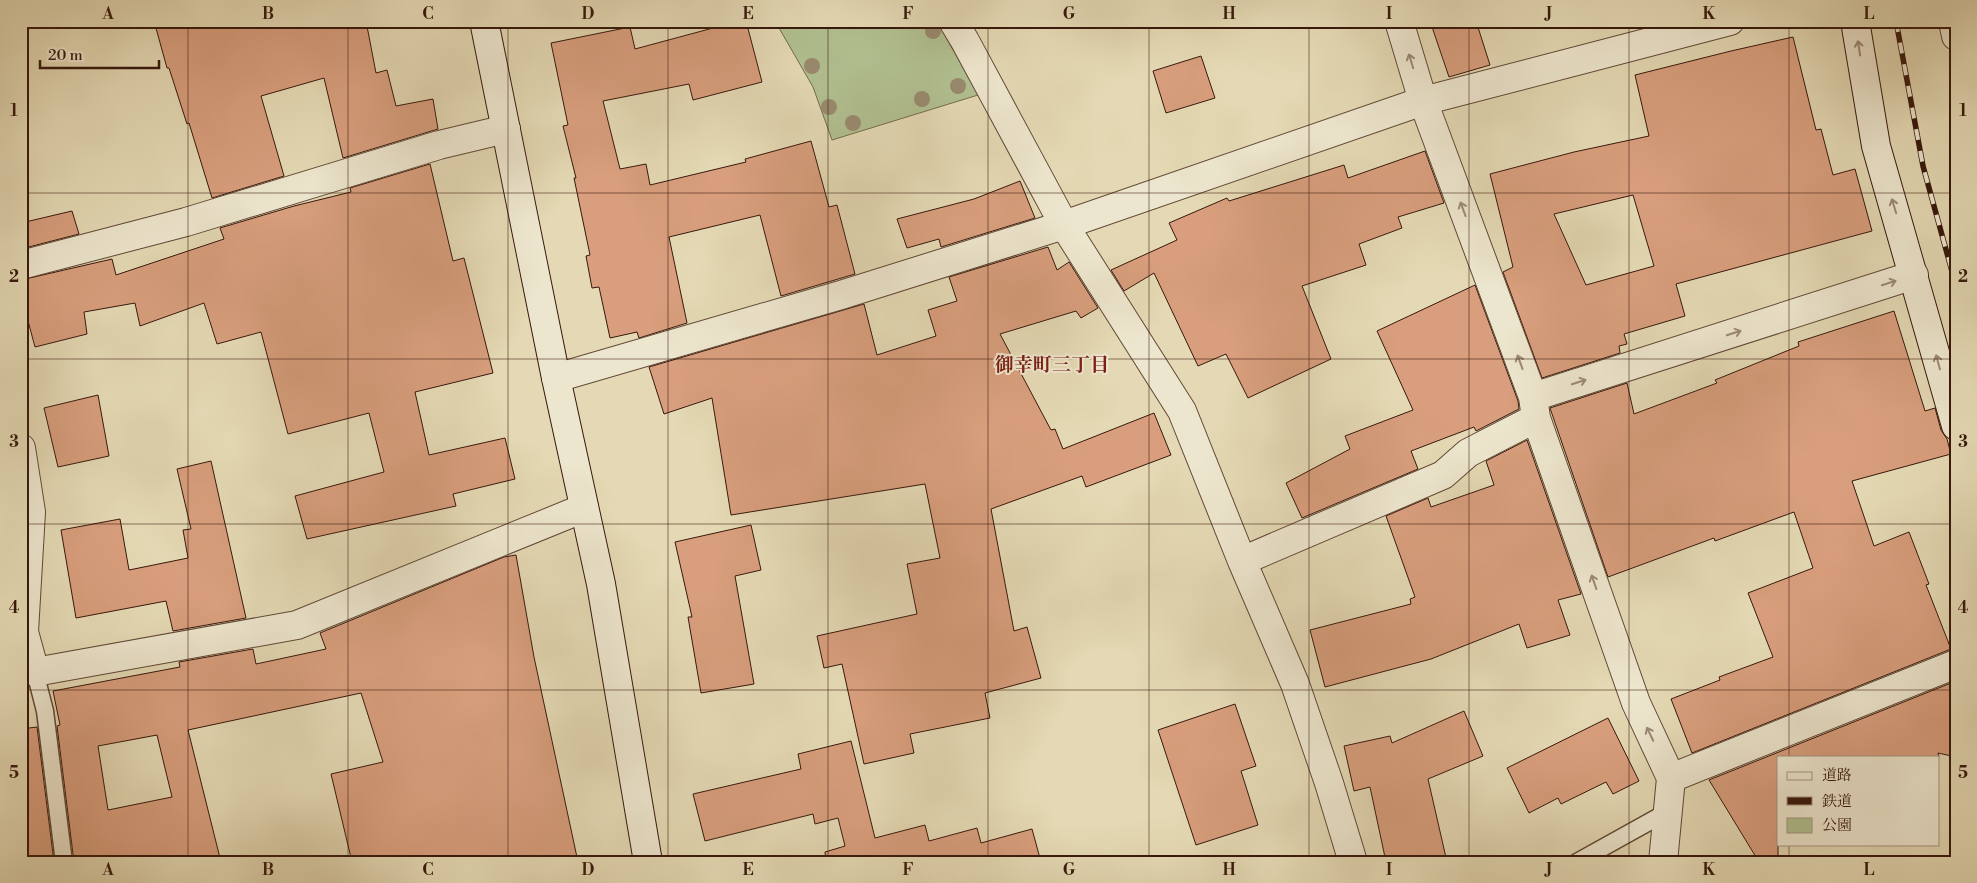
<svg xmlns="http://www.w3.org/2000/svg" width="1977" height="883" viewBox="0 0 1977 883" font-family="'Libre Bodoni','Noto Serif JP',serif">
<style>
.green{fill:#b1c090;stroke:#746c4e}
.building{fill:#d89e7d;stroke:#37180c;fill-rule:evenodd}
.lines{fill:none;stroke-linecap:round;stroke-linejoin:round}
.lane-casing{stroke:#624836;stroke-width:19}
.street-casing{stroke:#624836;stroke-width:30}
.secondary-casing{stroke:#37180c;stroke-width:30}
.lane{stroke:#ede6ce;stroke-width:16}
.street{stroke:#ede6ce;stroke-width:28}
.secondary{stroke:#ede6ce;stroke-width:28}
.rail-casing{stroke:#37180c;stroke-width:5.5}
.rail{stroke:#ede6ce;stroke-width:4;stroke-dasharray:11;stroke-linecap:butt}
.tree{fill:#998a6e}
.oneway{stroke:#9b8977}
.grid{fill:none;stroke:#37180c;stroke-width:1;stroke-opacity:0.55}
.labels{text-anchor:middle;stroke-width:4;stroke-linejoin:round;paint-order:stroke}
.neighbourhood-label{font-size:19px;font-weight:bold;fill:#7a1f14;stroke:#ede6ce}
.neatline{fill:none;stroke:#37180c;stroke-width:2}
.grid-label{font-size:16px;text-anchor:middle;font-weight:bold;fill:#37180c}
</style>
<rect width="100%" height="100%" fill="#e4d9b4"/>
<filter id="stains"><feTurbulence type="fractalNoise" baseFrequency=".004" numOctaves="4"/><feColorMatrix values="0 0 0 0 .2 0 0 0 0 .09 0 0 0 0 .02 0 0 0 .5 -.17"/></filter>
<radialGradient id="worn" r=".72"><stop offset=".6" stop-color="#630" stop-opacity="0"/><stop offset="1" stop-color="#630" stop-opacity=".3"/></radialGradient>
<path class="green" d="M 775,21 L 937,21 L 978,95 L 832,140 L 813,87 Z"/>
<path class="building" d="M 154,21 L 366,21 L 376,73 L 387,70 L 396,106 L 433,99 L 438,129 L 343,158 L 324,78 L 261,96 L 284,176 L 212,198 L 189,123 L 187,124 L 169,68 L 167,68 Z
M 739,21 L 746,21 L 762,82 L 693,100 L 689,84 L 603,101 L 620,169 L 646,164 L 650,185 L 746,162 L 745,159 L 811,141 L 829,207 L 837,205 L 855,274 L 781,296 L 760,215 L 669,237 L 687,323 L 639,338 L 637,332 L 610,338 L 599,287 L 592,288 L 586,256 L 590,255 L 574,178 L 576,178 L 563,126 L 568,125 L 551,43 L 630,27 L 635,49 Z
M 1430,21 L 1476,21 L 1490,65 L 1449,77 Z
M 1793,37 L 1816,130 L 1821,129 L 1833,175 L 1855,169 L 1872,231 L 1676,284 L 1685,316 L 1624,334 L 1627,344 L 1619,346 L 1620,353 L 1542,378 L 1503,272 L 1513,267 L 1490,174 L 1574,152 L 1649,136 L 1635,75 L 1731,51 ZM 1633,195 L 1654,266 L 1586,285 L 1554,214 Z
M 1201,56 L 1215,98 L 1166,113 L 1153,71 Z
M 1425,151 L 1444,203 L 1398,217 L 1402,228 L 1359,244 L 1366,265 L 1302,286 L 1331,359 L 1248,398 L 1226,354 L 1198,366 L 1154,273 L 1124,291 L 1111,270 L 1177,240 L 1169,223 L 1227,198 L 1229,201 L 1344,165 L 1348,178 Z
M 430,164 L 453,261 L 464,258 L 493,373 L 415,392 L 429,455 L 505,438 L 515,479 L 453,494 L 456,506 L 307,539 L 295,496 L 384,472 L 369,413 L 288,434 L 261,332 L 217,344 L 204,303 L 140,326 L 135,303 L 84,312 L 87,334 L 35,347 L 21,295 L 21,280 L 112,259 L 116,275 L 224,239 L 220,228 L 294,206 L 351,192 L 350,188 Z
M 1020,181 L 1035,218 L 941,247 L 939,239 L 907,248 L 897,219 L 974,199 Z
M 72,211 L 79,234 L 21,249 L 21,223 Z
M 1048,247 L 1057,270 L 1069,262 L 1098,308 L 1081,318 L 1076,311 L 1000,334 L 1051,430 L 1055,429 L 1063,449 L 1154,413 L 1171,455 L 1086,487 L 1082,476 L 991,509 L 1014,631 L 1027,627 L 1041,678 L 985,693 L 990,718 L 910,734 L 914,753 L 864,764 L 842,664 L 824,668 L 817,636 L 917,614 L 907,564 L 940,558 L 925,484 L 731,515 L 712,398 L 664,414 L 649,367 L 864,304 L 877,355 L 936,336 L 928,310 L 957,301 L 949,277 Z
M 1475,285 L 1518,401 L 1519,409 L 1476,431 L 1474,427 L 1411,451 L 1418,469 L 1302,518 L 1286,483 L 1350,449 L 1345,436 L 1413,410 L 1377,331 Z
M 1894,311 L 1925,411 L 1935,408 L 1941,430 L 1947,439 L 1951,454 L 1852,481 L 1874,546 L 1909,532 L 1929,584 L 1926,585 L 1951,649 L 1692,753 L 1671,699 L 1720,680 L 1719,677 L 1773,657 L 1748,593 L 1813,568 L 1794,512 L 1715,541 L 1714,538 L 1608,577 L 1550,408 L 1627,383 L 1634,414 L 1717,383 L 1715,380 L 1799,346 L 1798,342 Z
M 98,395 L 109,456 L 58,467 L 44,408 Z
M 1527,440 L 1581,594 L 1558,600 L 1570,635 L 1527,648 L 1519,624 L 1431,659 L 1325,687 L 1310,630 L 1411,604 L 1410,599 L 1415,597 L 1386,516 L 1428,498 L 1431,507 L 1494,485 L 1486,461 Z
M 211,461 L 246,618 L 173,631 L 166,601 L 76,618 L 61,530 L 120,519 L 129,570 L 188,558 L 183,530 L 191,529 L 177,469 Z
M 751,525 L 761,570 L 735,576 L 754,684 L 701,693 L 688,617 L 692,617 L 675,542 Z
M 516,555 L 534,657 L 578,862 L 352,862 L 331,774 L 383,762 L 361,693 L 188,730 L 221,862 L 74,862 L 57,726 L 60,725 L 53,691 L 180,667 L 179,662 L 253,649 L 256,664 L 326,649 L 320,633 L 504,557 ZM 157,735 L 172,797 L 108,810 L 98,746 Z
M 1956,681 L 1956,757 L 1938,753 L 1939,757 L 1778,757 L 1778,862 L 1759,862 L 1709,780 Z
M 1235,704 L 1256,766 L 1241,771 L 1258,825 L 1196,845 L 1158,730 Z
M 1464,711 L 1483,756 L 1428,779 L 1447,862 L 1386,862 L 1370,787 L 1354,791 L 1344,746 L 1390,736 L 1392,743 Z
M 1608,718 L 1639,781 L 1613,794 L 1606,782 L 1561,804 L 1558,798 L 1529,813 L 1507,768 Z
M 37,727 L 54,862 L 21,862 L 21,729 Z
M 851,741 L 875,838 L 925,825 L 929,841 L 977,828 L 981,843 L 1032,829 L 1041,862 L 826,862 L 825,852 L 845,846 L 838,818 L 815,824 L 813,814 L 705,841 L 693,794 L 801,769 L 798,754 Z"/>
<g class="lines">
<defs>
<path id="lane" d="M 35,672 L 45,711 L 64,862
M 1577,862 L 1667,812"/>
<path id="street" d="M 953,21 L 965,41 L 1064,225 L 1182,411 L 1242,561 L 1295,684 L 1329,783 L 1353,862
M 1399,21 L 1423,101 L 1533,397 L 1536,418 L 1636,703 L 1671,778 L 1663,862
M 1953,21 L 1956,36
M 21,265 L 186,222 L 439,145 L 506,129
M 556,378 L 841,295 L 1064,225 L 1423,101 L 1730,21
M 1533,397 L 1914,275
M 21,448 L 31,512 L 24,632 L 35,672 L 297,625 L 584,508
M 1242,561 L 1443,475 L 1468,453 L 1536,418
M 1671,778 L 1956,664"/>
<path id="secondary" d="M 484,21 L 556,378 L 601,584 L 648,862
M 1855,21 L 1876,146 L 1956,426"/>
</defs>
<use href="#lane" class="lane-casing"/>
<use href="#street" class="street-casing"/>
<use href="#secondary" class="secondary-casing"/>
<use href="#lane" class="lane"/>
<use href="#street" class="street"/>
<use href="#secondary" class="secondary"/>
<defs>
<path id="rail" d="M 1896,21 L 1923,166 L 1956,286"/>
</defs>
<use href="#rail" class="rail-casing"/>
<use href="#rail" class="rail"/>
</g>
<g class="tree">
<circle cx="933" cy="31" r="8"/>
<circle cx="812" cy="66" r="8"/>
<circle cx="958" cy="86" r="8"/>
<circle cx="922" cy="99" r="8"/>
<circle cx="829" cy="107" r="8"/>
<circle cx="853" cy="123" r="8"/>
</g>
<defs><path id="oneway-shaft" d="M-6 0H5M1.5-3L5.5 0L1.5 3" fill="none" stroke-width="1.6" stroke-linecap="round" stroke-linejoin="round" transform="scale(1.25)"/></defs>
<g class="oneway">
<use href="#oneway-shaft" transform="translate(1859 48) rotate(-99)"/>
<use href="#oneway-shaft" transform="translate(1411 61) rotate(-107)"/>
<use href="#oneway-shaft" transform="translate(1894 206) rotate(-107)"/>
<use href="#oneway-shaft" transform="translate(1463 209) rotate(-110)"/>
<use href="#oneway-shaft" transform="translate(1889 283) rotate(-18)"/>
<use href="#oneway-shaft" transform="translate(1734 333) rotate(-18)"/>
<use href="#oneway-shaft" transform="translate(1520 362) rotate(-110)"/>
<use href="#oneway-shaft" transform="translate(1938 362) rotate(-105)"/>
<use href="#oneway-shaft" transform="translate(1579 382) rotate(-18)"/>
<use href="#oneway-shaft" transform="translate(1594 582) rotate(-109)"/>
<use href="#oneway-shaft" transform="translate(1650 734) rotate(-115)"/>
</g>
<path class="grid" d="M 188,21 L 188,862M 348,21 L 348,862M 508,21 L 508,862M 668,21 L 668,862M 828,21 L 828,862M 988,21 L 988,862M 1149,21 L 1149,862M 1309,21 L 1309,862M 1469,21 L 1469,862M 1629,21 L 1629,862M 1789,21 L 1789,757M 21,193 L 1956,193M 21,359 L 1956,359M 21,524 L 1956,524M 21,690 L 1956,690M 1789,844 L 1789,862"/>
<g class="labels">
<g class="neighbourhood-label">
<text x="1052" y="371">御幸町三丁目</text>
</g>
</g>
<rect width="1977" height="883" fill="none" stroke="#e4d9b4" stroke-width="55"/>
<rect x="1777" y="756" width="162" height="90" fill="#ede6ce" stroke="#a49480"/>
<rect x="1787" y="772" width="25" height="8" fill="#ede6ce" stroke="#a49480"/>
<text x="1822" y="780" font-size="15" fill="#37180c">道路</text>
<rect x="1787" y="797" width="25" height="8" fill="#37180c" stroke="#a49480"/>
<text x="1822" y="806" font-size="15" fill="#37180c">鉄道</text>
<rect x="1787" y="818" width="25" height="15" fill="#b1c090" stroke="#a49480"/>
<text x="1822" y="830" font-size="15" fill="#37180c">公園</text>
<path d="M40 60v8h119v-8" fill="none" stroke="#37180c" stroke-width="2.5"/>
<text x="48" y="60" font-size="15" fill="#37180c" stroke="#ede6ce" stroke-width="4" paint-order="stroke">20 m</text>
<rect x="28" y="28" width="1922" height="828" class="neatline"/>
<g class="grid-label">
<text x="108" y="19">A</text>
<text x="268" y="19">B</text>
<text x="428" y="19">C</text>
<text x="588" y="19">D</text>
<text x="748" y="19">E</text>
<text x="908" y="19">F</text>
<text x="1069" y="19">G</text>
<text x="1229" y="19">H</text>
<text x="1389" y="19">I</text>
<text x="1549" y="19">J</text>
<text x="1709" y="19">K</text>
<text x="1869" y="19">L</text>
<text x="14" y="116">1</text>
<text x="1963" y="116">1</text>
<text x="14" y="282">2</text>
<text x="1963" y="282">2</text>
<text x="14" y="447">3</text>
<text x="1963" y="447">3</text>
<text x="14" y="613">4</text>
<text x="1963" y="613">4</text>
<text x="14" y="778">5</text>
<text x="1963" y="778">5</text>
<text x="108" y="875">A</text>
<text x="268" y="875">B</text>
<text x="428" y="875">C</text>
<text x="588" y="875">D</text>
<text x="748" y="875">E</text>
<text x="908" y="875">F</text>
<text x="1069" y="875">G</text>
<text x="1229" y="875">H</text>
<text x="1389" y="875">I</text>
<text x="1549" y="875">J</text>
<text x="1709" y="875">K</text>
<text x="1869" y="875">L</text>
</g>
<rect width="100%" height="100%" filter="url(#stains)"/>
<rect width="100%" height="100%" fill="url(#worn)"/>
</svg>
